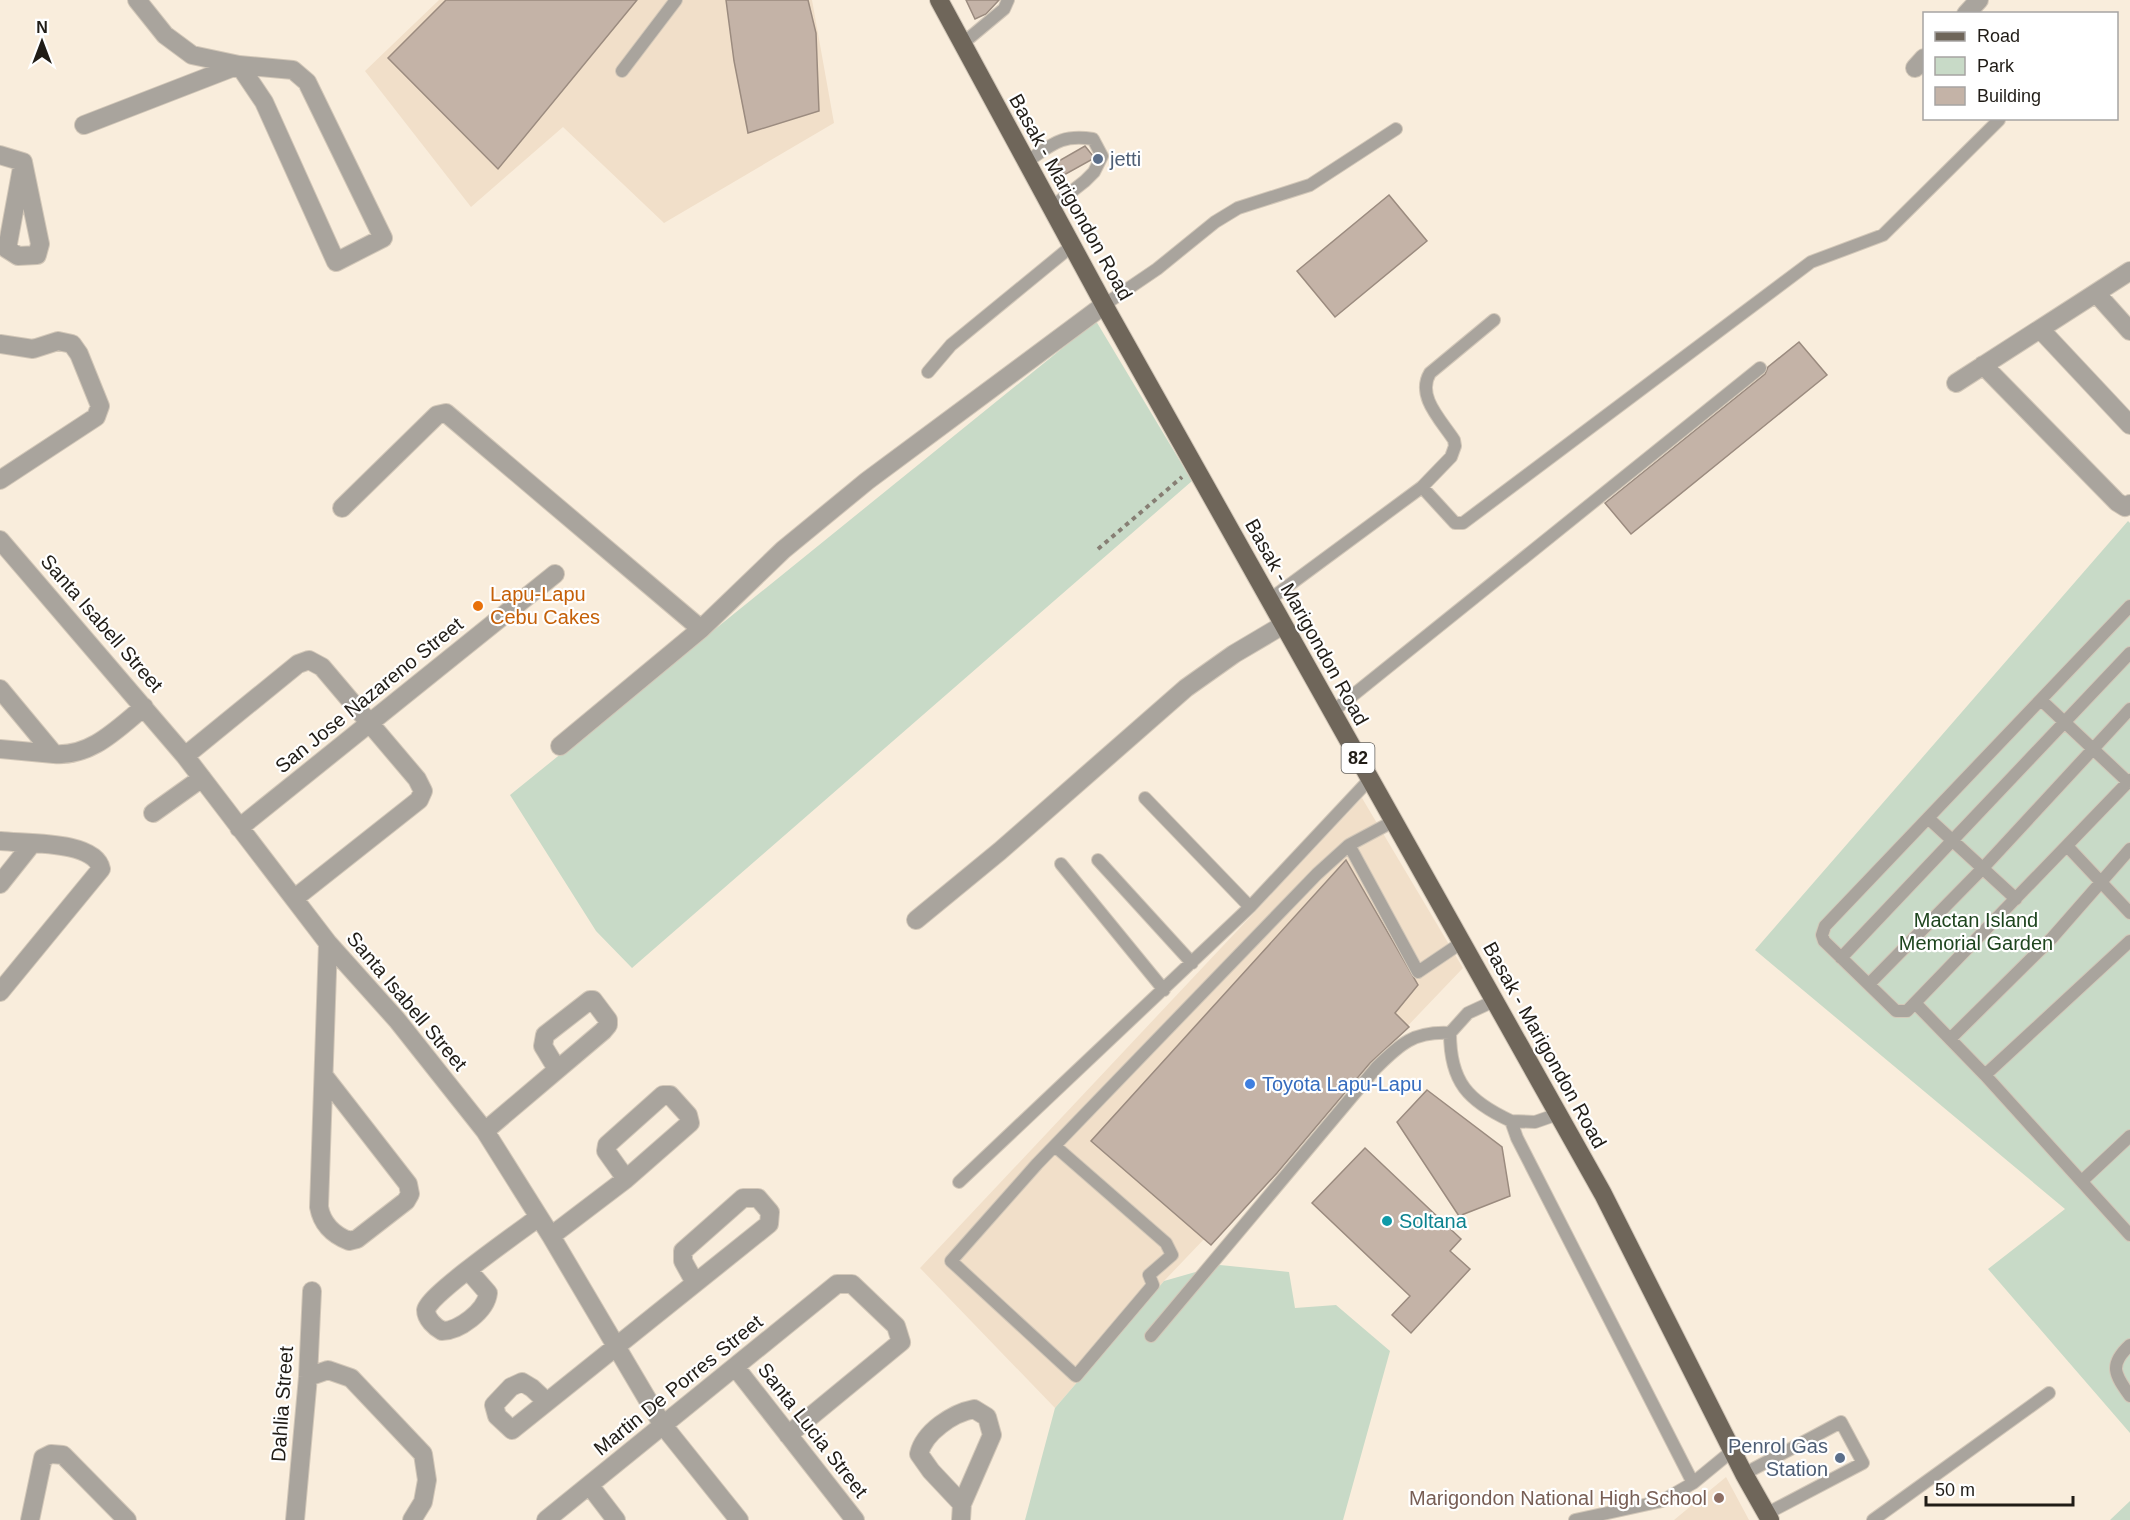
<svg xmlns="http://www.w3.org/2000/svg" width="2130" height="1520" viewBox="0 0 2130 1520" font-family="Arial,sans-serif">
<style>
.built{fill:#f1dfc9}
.green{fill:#c8dac7}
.building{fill:#c4b3a7;stroke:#9b8b7f;stroke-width:1.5}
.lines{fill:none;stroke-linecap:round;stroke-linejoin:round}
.lane-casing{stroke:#d2c7b8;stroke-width:14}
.street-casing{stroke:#d2c7b8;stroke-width:20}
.primary-casing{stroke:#d2c7b8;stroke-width:20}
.path{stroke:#877f74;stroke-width:4;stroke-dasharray:4.5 4.5;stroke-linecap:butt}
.lane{stroke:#a9a49d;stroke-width:12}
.street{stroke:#a9a49d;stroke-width:18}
.primary{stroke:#6f665a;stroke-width:18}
.service-dot{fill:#5c6f8a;stroke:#fff;stroke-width:2}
.food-dot{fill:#e8710a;stroke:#fff;stroke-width:2}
.shop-dot{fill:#3f7fe0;stroke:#fff;stroke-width:2}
.culture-dot{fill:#0f9aa8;stroke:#fff;stroke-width:2}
.education-dot{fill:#8d6e63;stroke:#fff;stroke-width:2}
.labels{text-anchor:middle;stroke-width:4.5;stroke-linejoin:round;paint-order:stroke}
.shield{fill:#fff;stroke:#63605c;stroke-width:1.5}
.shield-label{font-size:18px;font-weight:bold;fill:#201c16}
.service-label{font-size:20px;fill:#4e5e75;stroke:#fff;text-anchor:start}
.street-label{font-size:20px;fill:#201c16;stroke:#fff}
.food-label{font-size:20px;fill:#c56008;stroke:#fff;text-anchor:start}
.park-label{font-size:20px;fill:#1e451e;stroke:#fff}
.shop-label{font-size:20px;fill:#366cbe;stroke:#fff;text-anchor:start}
.culture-label{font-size:20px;fill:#0d838f;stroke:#fff;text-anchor:start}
.education-label{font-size:20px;fill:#785e54;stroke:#fff;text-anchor:end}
</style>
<rect width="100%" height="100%" fill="#f9eddc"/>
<path class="built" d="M 439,0 L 812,0 L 834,123 L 664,223 L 563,127 L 471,207 L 365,71 Z
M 1362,798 L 1463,968 L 1164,1281 L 1055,1408 L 920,1268 Z
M 1726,1477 L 1749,1520 L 1674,1520 Z"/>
<path class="green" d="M 1096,321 L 1192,481 L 632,968 L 596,931 L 510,795 Z
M 2128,521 L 2130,523 L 2130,1433 L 1988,1269 L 2065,1209 L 1755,950 Z
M 1220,1265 L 1289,1272 L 1295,1308 L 1336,1305 L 1390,1351 L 1343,1520 L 1025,1520 L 1055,1408 L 1164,1281 Z
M 2130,1501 L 2130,1520 L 2110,1520 Z"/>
<path class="building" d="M 446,0 L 637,0 L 498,169 L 388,58 Z
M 726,0 L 808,0 L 816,33 L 819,111 L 748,133 L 734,61 Z
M 966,0 L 999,0 L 986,14 L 975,19 Z
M 1085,146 L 1093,156 L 1091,160 L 1064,175 L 1057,162 Z
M 1389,195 L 1427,241 L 1335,317 L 1297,271 Z
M 1799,342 L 1827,375 L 1631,534 L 1605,503 L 1765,374 L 1768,367 Z
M 1346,860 L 1418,985 L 1395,1013 L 1409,1027 L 1370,1063 L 1277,1173 L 1211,1245 L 1091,1141 Z
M 1427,1090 L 1502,1147 L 1510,1196 L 1459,1216 L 1397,1122 Z
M 1365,1148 L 1461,1239 L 1450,1251 L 1470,1269 L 1411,1333 L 1392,1315 L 1410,1296 L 1312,1203 Z"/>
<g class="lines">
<defs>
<path id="lane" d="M 962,44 L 1004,9 L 1008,0
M 622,71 L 676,0
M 1026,162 C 1052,145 1060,134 1093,139 L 1102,156 L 1094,172 L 1085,181 L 1052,207
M 1104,305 L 1157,269 L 1215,222 L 1238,208 L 1310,185 L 1396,129
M 928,372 L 951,345 L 1073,245
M 1422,487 L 1455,523 L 1463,523 L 1811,262 L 1883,235 L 1999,120
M 1269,600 L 1422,487 L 1451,457 L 1455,446 L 1454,440 C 1441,420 1416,396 1430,373 L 1494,320
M 2130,606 L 1825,926 L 1822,935 L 1824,941 L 1896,1011 L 1907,1011 L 2130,780
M 2041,700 L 2128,782
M 1332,712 L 1760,368
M 1145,798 L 1250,907
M 1928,818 L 2016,899
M 1392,822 L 1349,845 L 1418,972 L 1461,943
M 2067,846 L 2130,913
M 1098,860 L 1192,963
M 1061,864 L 1164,990
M 1841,958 L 2130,653
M 1869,984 L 1983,868 L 2130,709
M 1494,1001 L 1468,1013 L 1450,1033 C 1450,1082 1468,1101 1511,1121 L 1517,1138 L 1693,1483
M 1915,1003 L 1985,1075 L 2130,1235
M 1950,1039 L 2052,938 L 2130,849
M 1985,1075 L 2130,941
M 1511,1121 L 1535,1122 L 1558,1114
M 1056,1147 L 1166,1243 L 1172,1255 L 1149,1275 L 1153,1285 L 1076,1376 L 951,1261 L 1037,1164 L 1317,874 L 1349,845
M 2082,1181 L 2130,1136
M 959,1182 L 1250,907 L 1370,779
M 1151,1336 L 1376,1068 C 1400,1044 1414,1031 1450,1033
M 2130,1345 C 2108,1365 2115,1375 2130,1396
M 1744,1474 L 1841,1422 L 1863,1463 L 1766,1514
M 1575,1520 L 1662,1501 L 1693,1483 L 1732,1451
M 1873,1520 L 2049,1393"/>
<path id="street" d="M 1966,14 L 1979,0
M 1915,68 L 1924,58
M 84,125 L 239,65 L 293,70 L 307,82 L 383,238 L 336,262 L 264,102 L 239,65 L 192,55 L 165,35 L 137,0
M 0,155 L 23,162
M 23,162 L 40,244 L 37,255 L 18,256 L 7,249 Z
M 2096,293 L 2130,331
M 2040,329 L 2130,425
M 0,344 L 33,349 L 58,341 L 72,344 L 79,354 L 100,406 L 96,417 L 0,480
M 1983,365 L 2117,502 L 2125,507 L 2130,504
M 1956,383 L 2130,271
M 342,508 L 437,415 L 446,413 L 701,629
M 0,540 L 185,756 L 328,943 L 397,1020 L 485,1131 L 551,1236 L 662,1424 L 739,1520
M 0,689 L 54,754 L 0,749
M 560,746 L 701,629 L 783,550 L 867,481 L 1104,305
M 54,754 C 91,757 117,729 144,707
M 185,756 L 298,664 L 309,660 L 322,667 L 417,779 L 423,791 L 419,800 L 295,898
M 153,813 L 202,778
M 239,828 L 555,574
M 0,841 C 25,844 95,840 101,869 L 0,992
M 0,884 L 31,845
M 916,920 L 1000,851 L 1186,688 L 1234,654 L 1283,625
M 324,1076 L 408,1184 L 410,1194 L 406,1201 L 357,1239 L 349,1241 C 334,1235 322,1224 319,1207 L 328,943
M 485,1131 L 603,1031 L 608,1025 L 608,1020 L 593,1000 L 590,1000 L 545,1035 L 543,1046 L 557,1069
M 551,1236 L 626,1179 L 690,1123 L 688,1115 L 670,1095 L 663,1095 L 607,1145 L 606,1151 L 626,1179
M 468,1270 L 488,1293 C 486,1311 459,1331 442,1331 C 435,1327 426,1319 426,1310 C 427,1296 523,1229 539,1217
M 736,1368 L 855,1520
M 308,1377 L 328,1370 L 351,1378 L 423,1454 L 427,1480 L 423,1502 L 412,1520
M 547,1402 L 532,1388 L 522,1382 L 511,1387 L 494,1405 L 497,1416 L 512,1430 L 769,1224 L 770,1212 L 758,1198 L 743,1198 L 683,1251 L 683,1261 L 694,1281
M 590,1486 L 616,1520
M 30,1520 L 43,1458 L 51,1454 L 63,1455 L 127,1520
M 295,1520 L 308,1377 L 312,1291
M 546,1520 L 837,1284 L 852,1284 L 896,1326 L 901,1342 L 788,1435
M 961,1520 L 962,1504 L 992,1435 L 987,1417 L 974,1409 C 953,1413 924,1432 919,1454 L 931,1471 L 962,1504"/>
<path id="primary" d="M 939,0 L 1108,312 L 1603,1194 L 1744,1474 L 1770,1520"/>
</defs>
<use href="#lane" class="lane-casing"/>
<use href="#street" class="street-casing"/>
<use href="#primary" class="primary-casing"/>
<path class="path" d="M 1098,549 L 1182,477"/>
<use href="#lane" class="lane"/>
<use href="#street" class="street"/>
<use href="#primary" class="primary"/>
</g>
<g class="service-dot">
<circle cx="1098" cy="159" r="6"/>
<circle cx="1840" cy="1458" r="6"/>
</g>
<circle class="food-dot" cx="478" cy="606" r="6"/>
<circle class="shop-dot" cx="1250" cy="1084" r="6"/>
<circle class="culture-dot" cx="1387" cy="1221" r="6"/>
<circle class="education-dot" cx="1719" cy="1498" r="6"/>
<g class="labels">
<rect class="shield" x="1341.5" y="743" width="33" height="30" rx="4.5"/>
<g class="shield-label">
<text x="1358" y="764">82</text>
</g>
<g class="service-label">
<text x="1110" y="166">jetti</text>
<text x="1828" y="1453" text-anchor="end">Penrol Gas<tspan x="1828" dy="23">Station</tspan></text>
</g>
<g class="street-label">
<text transform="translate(1071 197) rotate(61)" y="7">Basak - Marigondon Road</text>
<text transform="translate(1307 622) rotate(61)" y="7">Basak - Marigondon Road</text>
<text transform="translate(102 623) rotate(49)" y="7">Santa Isabell Street</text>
<text transform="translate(369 695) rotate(-39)" y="7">San Jose Nazareno Street</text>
<text transform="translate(407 1001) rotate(50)" y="7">Santa Isabell Street</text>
<text transform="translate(1545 1045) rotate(61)" y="7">Basak - Marigondon Road</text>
<text transform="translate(678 1385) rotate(-39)" y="7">Martin De Porres Street</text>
<text transform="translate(282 1404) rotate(-86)" y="7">Dahlia Street</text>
<text transform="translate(813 1430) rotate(52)" y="7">Santa Lucia Street</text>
</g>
<g class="food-label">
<text x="490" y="601">Lapu-Lapu<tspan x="490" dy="23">Cebu Cakes</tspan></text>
</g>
<g class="park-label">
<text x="1976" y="927">Mactan Island<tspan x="1976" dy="23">Memorial Garden</tspan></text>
</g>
<g class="shop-label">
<text x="1262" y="1091">Toyota Lapu-Lapu</text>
</g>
<g class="culture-label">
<text x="1399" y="1228">Soltana</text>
</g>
<g class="education-label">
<text x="1707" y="1505">Marigondon National High School</text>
</g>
</g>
<rect x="1923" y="12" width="195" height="108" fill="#ffffff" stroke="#a6a4a2" stroke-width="1.5"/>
<rect x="1935" y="32" width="30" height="9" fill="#6f665a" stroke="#a6a4a2" stroke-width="1.5"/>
<text x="1977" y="42" font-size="18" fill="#201c16">Road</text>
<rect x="1935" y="57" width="30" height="18" fill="#c8dac7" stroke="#a6a4a2" stroke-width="1.5"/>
<text x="1977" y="72" font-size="18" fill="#201c16">Park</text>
<rect x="1935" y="87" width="30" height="18" fill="#c4b3a7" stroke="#a6a4a2" stroke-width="1.5"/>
<text x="1977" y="102" font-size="18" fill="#201c16">Building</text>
<g transform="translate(42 42)" stroke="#ffffff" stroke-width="4.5" paint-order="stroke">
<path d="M0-4.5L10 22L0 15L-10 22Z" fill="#201c16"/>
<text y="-9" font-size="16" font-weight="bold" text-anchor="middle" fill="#201c16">N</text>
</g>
<path d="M1926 1496v9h147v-9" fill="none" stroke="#201c16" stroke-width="3"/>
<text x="1935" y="1496" font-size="18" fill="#201c16" stroke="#ffffff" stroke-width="4.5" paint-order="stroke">50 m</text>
</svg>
